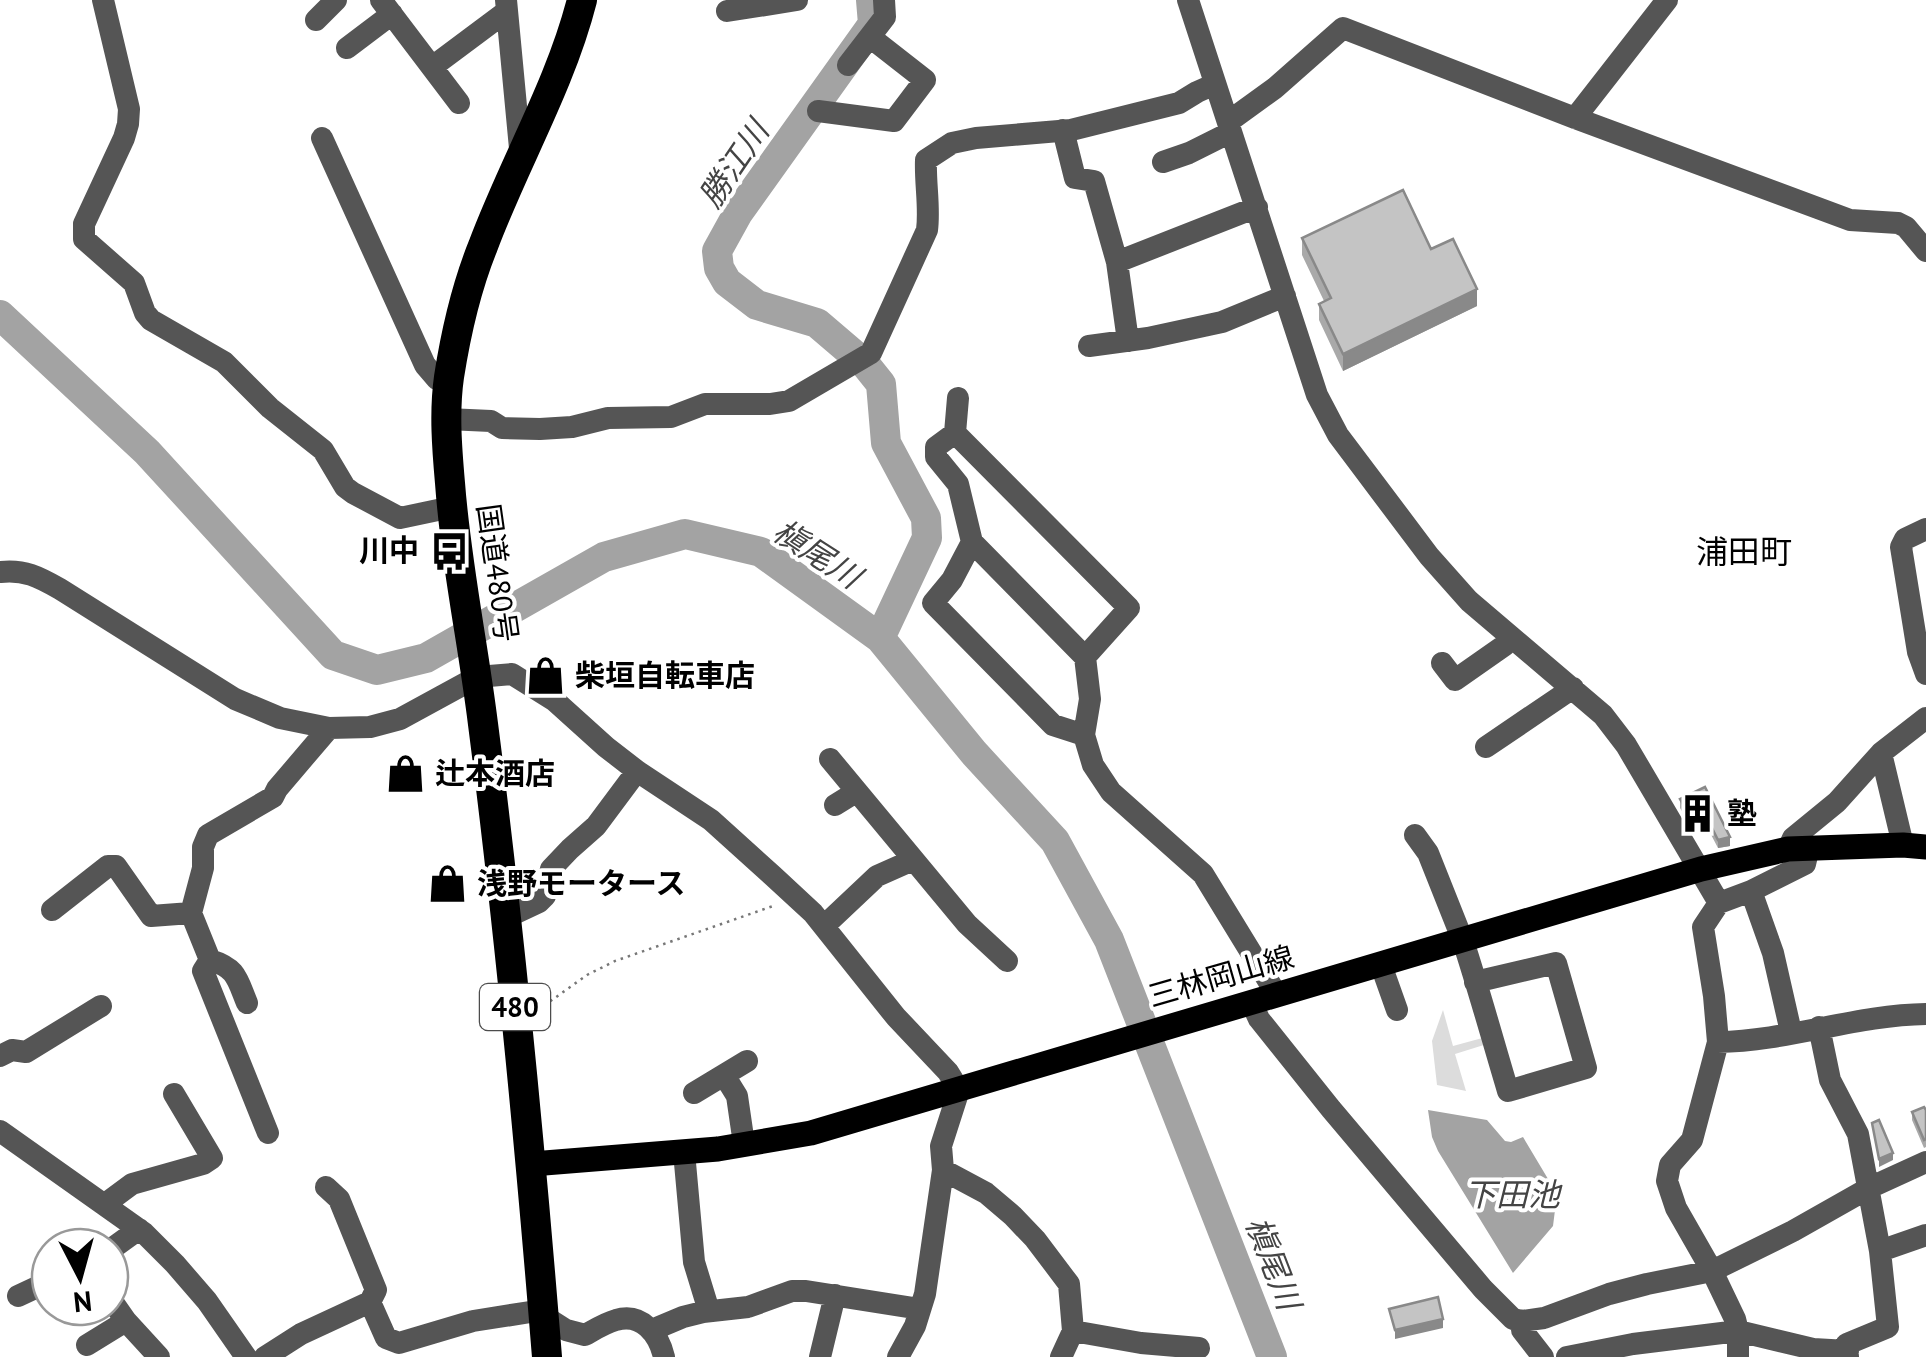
<svg xmlns="http://www.w3.org/2000/svg" width="1926" height="1357" viewBox="0 0 1926 1357" font-family="'PT Sans','Noto Sans JP',sans-serif">
<style>
.green{fill:#dcdcdc}
.water{fill:#a3a3a3}
.lines{fill:none;stroke-linecap:round;stroke-linejoin:round}
.river{stroke:#a3a3a3;stroke-width:30}
.path{stroke:#777;stroke-width:2.5;stroke-dasharray:2.5 5;stroke-linecap:butt}
.minor{stroke:#555;stroke-width:22}
.major{stroke:#000;stroke-width:25}
.highway{stroke:#000;stroke-width:30}
.wall{fill:#a9a9a9}
.shaded-wall{fill:#898989}
.building{fill:#c4c4c4;stroke:#898989;stroke-width:2.5}
.labels{text-anchor:middle;stroke-width:8;stroke-linejoin:round;paint-order:stroke}
.shield{fill:#fff;stroke:#4c4c4c;stroke-width:2.5}
.shield-label{font-size:28px;font-weight:bold;fill:#000}
.poi-label{font-size:30px;font-weight:bold;fill:#000;stroke:#fff;text-anchor:start}
.street-label{font-size:30px;fill:#000;stroke:#fff}
.water-label{font-size:32px;font-style:italic;fill:#444;stroke:#fff}
.neighbourhood-label{font-size:32px;fill:#000;stroke:#fff}
</style>
<rect width="100%" height="100%" fill="#fff"/>
<path class="green" d="M 1443,1010 L 1453,1046 L 1486,1037 L 1487,1044 L 1455,1054 L 1466,1091 L 1437,1085 L 1432,1041 Z"/>
<path class="water" d="M 1428,1110 L 1487,1120 L 1505,1141 L 1511,1142 L 1523,1137 L 1557,1194 L 1553,1226 L 1513,1273 L 1438,1151 L 1432,1137 Z"/>
<g class="lines">
<path class="river" d="M 871,0 L 873,24 L 738,213 L 717,251 L 719,268 L 727,282 L 757,305 L 817,323 L 865,364 L 881,384 L 886,443 L 926,518 L 927,538 L 880,638
M 0,315 L 147,452 L 333,655 L 377,670 L 426,658 L 604,557 L 685,534 L 761,552 L 880,638 L 974,753 L 1055,841 L 1109,940 L 1272,1357"/>
<path class="path" d="M 538,1010 L 587,975 L 615,961 L 776,905"/>
<path class="minor" d="M 103,0 L 129,109 L 128,124 L 124,138 L 84,224 L 84,239 L 134,283 L 145,313 L 151,320 L 224,362 L 270,408 L 323,450 L 345,487 L 353,493 L 400,518 L 452,507
M 381,0 L 459,103
M 506,0 L 521,159
M 1188,0 L 1317,395 L 1338,435 L 1429,556 L 1469,601 L 1603,715 L 1626,745 L 1719,903 L 1703,927 L 1714,996 L 1718,1042 L 1692,1140 L 1670,1165 L 1667,1181 L 1676,1208 L 1712,1271 L 1735,1319 L 1738,1331 L 1738,1357
M 727,11 L 797,0
M 316,20 L 336,0
M 347,48 L 392,14
M 848,65 L 885,17 L 884,0
M 432,67 L 507,11
M 818,111 L 894,121 L 925,80 L 870,37
M 1575,118 L 1667,0
M 1228,122 L 1275,88 L 1343,28 L 1575,118 L 1850,220 L 1898,223 L 1906,227 L 1926,251
M 1063,130 L 1075,178 L 1094,181 L 1117,262 L 1128,341
M 322,138 L 425,365 L 437,379 L 449,383
M 1163,162 L 1189,153 L 1231,132
M 1117,262 L 1257,207
M 1089,346 L 1148,338 L 1222,322 L 1285,296
M 958,398 L 955,433 L 936,447 L 936,457 L 958,484 L 972,542 L 952,580 L 933,603 L 1053,725 L 1084,735
M 447,419 L 491,421 L 502,428 L 540,429 L 572,427 L 608,418 L 671,417 L 705,404 L 770,404 L 789,401 L 871,353 L 927,230 C 930,208 925,183 926,160 L 952,143 L 976,138 L 1071,130 L 1179,103 L 1197,92 L 1215,84
M 955,433 L 1129,608 L 1085,657
M 1926,529 L 1905,539 L 1901,547 L 1918,652 L 1926,674
M 972,542 L 1085,657 L 1090,699 L 1084,735 L 1093,765 L 1111,792 L 1203,874 L 1277,995
M 0,572 C 24,569 39,577 60,589 L 235,699 L 280,718 L 329,728 L 370,727 L 400,719 L 477,677 L 512,674 L 555,701 L 606,747 L 637,771 L 711,820 L 773,876 L 813,913 L 896,1017 L 948,1072 L 959,1090 L 941,1146 L 943,1170 L 925,1294 L 915,1326 L 898,1357
M 1442,663 L 1455,680 L 1505,645 L 1511,637
M 1486,747 L 1573,688
M 1881,753 L 1903,845
M 830,759 L 967,924 L 1007,961
M 835,805 L 856,792
M 1415,835 L 1428,853 L 1463,941 C 1479,990 1493,1041 1508,1091 L 1586,1068 L 1556,963 L 1475,982
M 1788,849 L 1793,838 L 1837,802 L 1881,753 L 1926,718
M 1751,891 L 1773,953 L 1791,1032
M 1719,903 L 1751,891 L 1805,864 L 1809,847
M 52,910 L 108,866 L 116,866 L 151,916 L 191,913 L 210,960 L 203,971 L 268,1133
M 191,913 L 203,868 L 203,847 L 208,835 L 273,797 L 277,789 L 329,728
M 505,918 L 539,902 L 545,896 L 551,869 L 570,849 L 596,826 L 637,771
M 824,926 L 877,876 L 913,860
M 210,960 C 237,968 237,979 247,1003
M 1381,965 L 1397,1010
M 1251,1002 L 1259,1019 L 1331,1109 L 1483,1289 L 1513,1319 L 1522,1321 L 1544,1318 L 1609,1294 L 1647,1284 L 1712,1271 L 1793,1231 L 1869,1188 L 1926,1162
M 1819,1027 L 1830,1080 L 1858,1134 L 1880,1251 L 1888,1327 L 1847,1344 L 1848,1357
M 1718,1042 C 1788,1041 1856,1015 1926,1014
M 0,1056 L 12,1050 L 26,1052 L 101,1006
M 724,1075 L 737,1096 L 744,1144
M 694,1093 L 747,1061
M 0,1131 L 144,1233 L 175,1264 L 207,1301 L 246,1357
M 684,1152 L 694,1262 L 709,1311
M 943,1170 L 986,1193 L 1013,1216 L 1035,1239 L 1069,1284 L 1073,1331 L 1061,1357
M 105,1204 L 132,1184 L 203,1164 L 212,1158 L 174,1094
M 110,1250 L 139,1229
M 1880,1251 L 1926,1235
M 18,1296 L 50,1281
M 110,1298 L 126,1321 L 159,1357
M 370,1302 L 386,1338 L 399,1343 L 473,1321 L 543,1310
M 544,1316 L 566,1330 L 585,1335 C 594,1330 605,1323 616,1320 C 642,1312 659,1335 664,1357
M 1522,1321 L 1522,1330 L 1543,1357
M 652,1330 L 683,1317 L 703,1312 L 748,1307 L 792,1291 L 806,1291 L 920,1309
M 1073,1331 L 1141,1343 L 1199,1348
M 87,1345 L 126,1321
M 265,1357 L 301,1334 L 370,1302 L 376,1290 L 339,1199 L 326,1187
M 820,1357 L 835,1295
M 1567,1357 L 1633,1344 L 1738,1331 L 1813,1349 L 1848,1351"/>
<path class="major" d="M 532,1164 L 718,1149 L 811,1133 L 1701,869 L 1788,849 L 1903,845 L 1926,847"/>
<path class="highway" d="M 547,1357 C 530,1145 510,934 483,724 C 473,643 456,564 450,483 C 447,449 444,412 449,377 C 456,332 466,288 483,246 C 514,163 560,86 582,0"/>
</g>
<path class="wall" d="M 1302,238 L 1431,249 L 1477,306 L 1343,371 L 1319,320 L 1319,304 L 1324,301 L 1302,255 Z
M 1705,787 L 1730,846 L 1718,848 L 1706,825 L 1694,831 L 1680,808 L 1680,799 Z
M 1926,1110 L 1926,1147 L 1924,1148 L 1912,1120 L 1912,1112 Z"/>
<path class="shaded-wall" d="M 1477,289 L 1477,306 L 1343,371 L 1343,354 Z
M 1706,816 L 1706,825 L 1694,831 L 1694,823 Z
M 1730,837 L 1730,846 L 1718,848 L 1718,840 Z
M 1893,1153 L 1893,1160 L 1879,1167 L 1879,1159 Z
M 1443,1319 L 1443,1328 L 1395,1339 L 1395,1330 Z"/>
<path class="building" d="M 1403,190 L 1431,249 L 1453,239 L 1477,289 L 1343,354 L 1319,304 L 1331,298 L 1302,238 Z
M 1705,787 L 1730,837 L 1718,840 L 1706,816 L 1694,823 L 1680,799 Z
M 1924,1107 L 1926,1110 L 1926,1139 L 1924,1140 L 1912,1112 Z
M 1879,1120 L 1893,1153 L 1879,1159 L 1872,1123 Z
M 1438,1297 L 1443,1319 L 1395,1330 L 1389,1309 Z"/>
<defs>
<symbol id="bus-bare" viewBox="-9 -9 18 18"><path d="M-5-6H5V4H4V6H2V4H-2V6H-4V4H-5ZM-3.5-4V0h7V-4ZM-3.5 1.2v1.5H-2V1.2ZM2 1.2v1.5H3.5V1.2Z" fill="#000" stroke="#fff" stroke-width="2.5" paint-order="stroke"/></symbol>
<symbol id="shop-bare" viewBox="-9 -9 18 18"><path d="M-5-2.5h2.3a2.7 3.5 0 0 1 5.4 0H5L5.5 6h-11ZM-1.5-2.5h3a1.5 2.3 0 0 0-3 0Z" fill="#000" stroke="#fff" stroke-width="2.5" paint-order="stroke"/></symbol>
<symbol id="building-bare" viewBox="-9 -9 18 18"><path d="M-4-6H4V6H1V3H-1V6H-4ZM-2.5-4.3h1.7v1.8h-1.7ZM.8-4.3h1.7v1.8H.8ZM-2.5-1h1.7V.8h-1.7ZM.8-1h1.7V.8H.8Z" fill="#000" stroke="#fff" stroke-width="2.5" paint-order="stroke"/></symbol>
</defs>
<g fill-rule="evenodd">
<use href="#bus-bare" x="422" y="524" width="55" height="55"/>
<use href="#shop-bare" x="518" y="648" width="55" height="55"/>
<use href="#shop-bare" x="378" y="746" width="55" height="55"/>
<use href="#building-bare" x="1670" y="786" width="55" height="55"/>
<use href="#shop-bare" x="420" y="856" width="55" height="55"/>
</g>
<g class="labels">
<rect class="shield" x="480" y="984" width="70" height="46" rx="8"/>
<g class="shield-label">
<text x="515" y="1017">480</text>
</g>
<g class="poi-label">
<text x="419" y="561" text-anchor="end">川中</text>
<text x="575" y="686">柴垣自転車店</text>
<text x="435" y="784">辻本酒店</text>
<text x="1727" y="824">塾</text>
<text x="477" y="894">浅野モータース</text>
</g>
<g class="street-label">
<text transform="translate(497 573) rotate(82)" y="10">国道480号</text>
<text transform="translate(1221 977) rotate(-16)" y="10">三林岡山線</text>
</g>
<g class="water-label">
<text transform="translate(734 164) rotate(-56)" y="11">勝江川</text>
<text transform="translate(817 554) rotate(33)" y="11">槇尾川</text>
<text x="1512" y="1206">下田池</text>
<text transform="translate(1273 1263) rotate(69)" y="11">槇尾川</text>
</g>
<g class="neighbourhood-label">
<text x="1744" y="563">浦田町</text>
</g>
</g>
<g transform="translate(80 1277) rotate(174)"><circle r="48" fill="#ffffff" stroke="#999999" stroke-width="2.5"/>
<path d="M0-8L18 38L0 25L-18 38Z" fill="#000000"/>
<text y="-15" font-size="28" font-weight="bold" text-anchor="middle" fill="#000000">N</text>
</g>
</svg>
